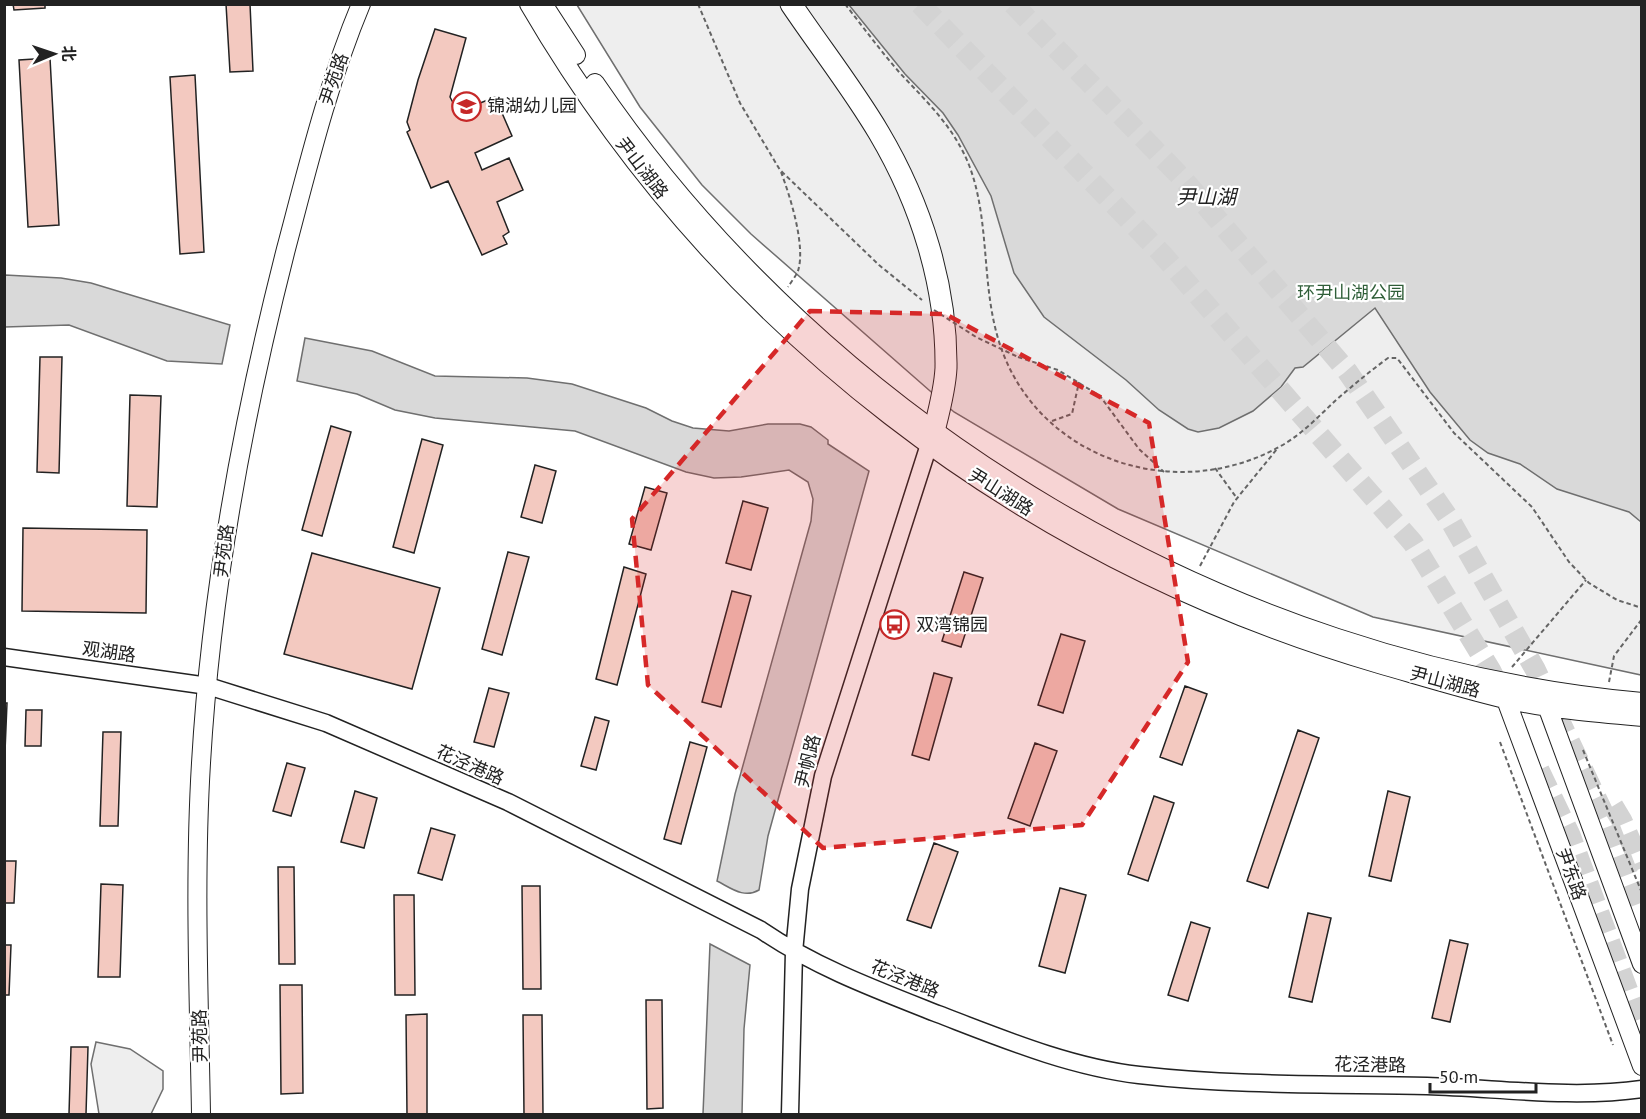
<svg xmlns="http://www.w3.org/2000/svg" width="1646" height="1119" viewBox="0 0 1646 1119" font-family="'PT Sans','Noto Sans SC',sans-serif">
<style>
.green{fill:#eee;stroke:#6f6f6f;stroke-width:1.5}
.water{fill:#d9d9d9;stroke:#6f6f6f;stroke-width:1.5}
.building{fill:#f3c9c0;stroke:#222;stroke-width:1.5}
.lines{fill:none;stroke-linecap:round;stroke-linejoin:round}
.trunk-tunnel{stroke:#d3d3d3;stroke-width:21;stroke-dasharray:21 10;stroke-linecap:butt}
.tertiary-casing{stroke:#222;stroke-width:19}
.secondary-casing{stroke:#222;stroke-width:20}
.trunk-casing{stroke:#222;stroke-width:23}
.path{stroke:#646464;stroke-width:2;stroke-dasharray:4.5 3;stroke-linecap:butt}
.tertiary{stroke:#fff;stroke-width:16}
.secondary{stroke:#fff;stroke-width:18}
.trunk{stroke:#fff;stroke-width:21}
.path-bridge{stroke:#646464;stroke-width:2;stroke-dasharray:4.5 3;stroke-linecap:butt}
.marked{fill:#d62828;fill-opacity:0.2;stroke:#d62828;stroke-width:4.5;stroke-dasharray:12 8;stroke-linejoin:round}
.labels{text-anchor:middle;stroke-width:4.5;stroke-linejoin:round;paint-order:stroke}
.street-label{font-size:18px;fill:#222;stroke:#fff}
.poi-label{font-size:18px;fill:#222;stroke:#fff;text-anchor:start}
.park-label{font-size:18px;fill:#2f5e38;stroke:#fff}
.water-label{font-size:20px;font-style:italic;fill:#222;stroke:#fff}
</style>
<rect width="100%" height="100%" fill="#fff"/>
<path class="green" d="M 577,5 L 1641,5 L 1641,675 L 1373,617 L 1118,509 L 954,412 L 751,234 L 702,185 L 640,107 Z
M 96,1042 L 130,1049 L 163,1071 L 163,1089 L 151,1114 L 99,1114 L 91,1064 Z"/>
<path class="water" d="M 849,5 L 1641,5 L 1641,522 L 1629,512 L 1557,489 L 1520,464 L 1488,453 L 1470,440 L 1430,392 L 1375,308 L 1303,367 L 1295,368 L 1281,387 L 1253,411 L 1219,428 L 1198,432 L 1188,429 L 1159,410 L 1126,380 L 1044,317 L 1014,273 L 991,196 L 958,135 L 943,113 L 905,74 Z
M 5,275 L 61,278 L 91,283 L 230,325 L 222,364 L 167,361 L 69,325 L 5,327 Z
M 305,338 L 372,351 L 435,376 L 527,378 L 572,384 L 646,408 L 672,421 L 693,428 L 729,431 L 768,424 L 800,424 L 811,427 L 828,440 L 828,444 L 869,471 L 768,836 L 759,890 C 744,899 731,888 717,881 L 735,794 L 811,521 L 813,499 L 808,482 L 789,470 L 741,477 L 714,478 L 686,472 L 575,431 L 435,418 L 395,410 L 357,394 L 297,381 Z
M 710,944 L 750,965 L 744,1029 L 742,1114 L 703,1114 Z"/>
<path class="building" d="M 13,4 L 45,4 L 45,8 L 14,10 Z
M 226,4 L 250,4 L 253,71 L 230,72 Z
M 435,29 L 466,38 L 450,97 L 458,112 L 495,97 L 512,136 L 475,153 L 482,170 L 509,158 L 523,190 L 497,202 L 509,232 L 503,236 L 507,244 L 482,255 L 448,181 L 431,188 L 407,132 L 410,130 L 407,122 L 418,80 Z
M 50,58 L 59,225 L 28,227 L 19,60 Z
M 195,75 L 204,252 L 180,254 L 170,77 Z
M 40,357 L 62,357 L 59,473 L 37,472 Z
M 130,395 L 161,396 L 157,507 L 127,506 Z
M 331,426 L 351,432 L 322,536 L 302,530 Z
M 422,439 L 443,445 L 414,553 L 393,547 Z
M 535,465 L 556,471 L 542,523 L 521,517 Z
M 645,487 L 667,493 L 651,550 L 629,544 Z
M 743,501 L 768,508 L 751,570 L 726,563 Z
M 23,528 L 147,530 L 146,613 L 22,611 Z
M 508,552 L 529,557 L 502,655 L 482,649 Z
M 312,553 L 440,588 L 412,689 L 284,654 Z
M 624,567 L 646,574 L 617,685 L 596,679 Z
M 964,572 L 983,578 L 961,647 L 942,641 Z
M 732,591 L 751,596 L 721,707 L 702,702 Z
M 1061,634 L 1085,641 L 1063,713 L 1038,705 Z
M 934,673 L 952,678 L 929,760 L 912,755 Z
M 1185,686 L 1207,694 L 1182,765 L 1160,757 Z
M 489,688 L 509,693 L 494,747 L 474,742 Z
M 4,703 L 7,703 L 4,776 Z
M 26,710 L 42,710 L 41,746 L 25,746 Z
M 595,717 L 609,721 L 596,770 L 581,766 Z
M 1298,730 L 1319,738 L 1268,888 L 1247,881 Z
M 103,732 L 121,732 L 118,826 L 100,826 Z
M 690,742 L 707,747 L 681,844 L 664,839 Z
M 1035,743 L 1057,751 L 1030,826 L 1008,818 Z
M 287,763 L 305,768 L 291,816 L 273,811 Z
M 355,791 L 377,798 L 364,848 L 341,842 Z
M 1388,791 L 1410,797 L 1391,881 L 1369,876 Z
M 1154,796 L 1174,803 L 1148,881 L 1128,874 Z
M 431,828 L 455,835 L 442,880 L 418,873 Z
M 934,843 L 958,852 L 931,928 L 907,920 Z
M 4,861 L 16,861 L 14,903 L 4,903 Z
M 278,867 L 294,867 L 295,964 L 279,964 Z
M 101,884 L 123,885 L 120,977 L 98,977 Z
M 522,886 L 540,886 L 541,989 L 523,989 Z
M 1060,888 L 1086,895 L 1065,973 L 1039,966 Z
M 394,895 L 414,895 L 415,995 L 395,995 Z
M 1308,913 L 1331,918 L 1312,1002 L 1289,997 Z
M 1191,922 L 1210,928 L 1188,1001 L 1168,995 Z
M 1450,940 L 1468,944 L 1450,1022 L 1432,1018 Z
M 4,945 L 11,945 L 9,995 L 4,995 Z
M 280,985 L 302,985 L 303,1093 L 281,1094 Z
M 646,1000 L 662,1000 L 663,1108 L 647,1109 Z
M 427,1014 L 427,1114 L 407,1114 L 406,1015 Z
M 523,1015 L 542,1015 L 543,1114 L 524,1114 Z
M 71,1047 L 88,1047 L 86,1114 L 69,1114 Z"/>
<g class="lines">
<path class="trunk-tunnel" d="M 920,4 L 1162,254 L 1413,543 L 1491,671 L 1503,696
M 1013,4 L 1184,180 L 1347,371 L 1450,520 L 1535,669 L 1608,823 L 1642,912
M 1539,770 L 1570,835 L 1642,1029
M 1613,806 L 1622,821 L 1642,868"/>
<defs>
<path id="tertiary" d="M 4,657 L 208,686 L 326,723 L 508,802 L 761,930 C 815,967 877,990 938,1014 C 1003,1039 1070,1067 1139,1075 C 1234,1086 1331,1084 1427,1086 C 1498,1088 1572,1099 1642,1089
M 790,1114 L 794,952 L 800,889 L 823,776 L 933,432"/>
<path id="secondary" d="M 529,4 C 717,327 1021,559 1379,664 C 1421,676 1463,689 1505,699 C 1549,709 1596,713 1642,717
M 543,4 L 576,55
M 595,83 C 829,427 1227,664 1642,702
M 1502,689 L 1642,1066
M 1544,698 L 1642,964
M 201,1114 C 199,997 194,880 201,763 C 211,589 243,417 286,249 C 308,166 328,83 361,4"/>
<path id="trunk" d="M 791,4 C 820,47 853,89 879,133 C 921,204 947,286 946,368 C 945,389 939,411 934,431"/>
</defs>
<use href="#tertiary" class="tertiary-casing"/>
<use href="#secondary" class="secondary-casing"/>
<use href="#trunk" class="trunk-casing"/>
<path class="path" d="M 698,4 L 740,103 L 780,170 L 879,265 L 922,300
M 845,4 C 863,27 880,50 899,72 C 926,101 954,127 969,165 C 989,217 982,277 996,331 C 1027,455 1170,507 1279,447 C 1300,436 1318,417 1335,401 C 1352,386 1369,372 1388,358 L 1397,358 L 1454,433 L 1532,507 L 1569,562 L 1589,583 L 1617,600 L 1642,608
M 781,172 C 790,196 806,246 798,271 C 796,276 791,282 788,287
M 1018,357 L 1058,370 L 1100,396 L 1139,449 L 1164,472
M 1052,421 L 1072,414 L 1079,382
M 1215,468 L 1236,497
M 1200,566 L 1234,502 L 1277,449
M 1512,667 L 1586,580
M 1609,682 L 1614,656 L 1642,619
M 1500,742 L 1613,1045
M 1583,750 L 1642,893"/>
<use href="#tertiary" class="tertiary"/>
<use href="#secondary" class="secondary"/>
<use href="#trunk" class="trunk"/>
<path class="path-bridge" d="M 934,310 L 976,337 L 1018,357"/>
</g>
<path class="marked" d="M 810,311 L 945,314 L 1149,423 L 1188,662 L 1082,825 L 823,848 L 648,685 L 632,519 Z"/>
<defs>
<symbol id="school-ring" viewBox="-11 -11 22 22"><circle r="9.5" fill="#fff" stroke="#c62828" stroke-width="1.5"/><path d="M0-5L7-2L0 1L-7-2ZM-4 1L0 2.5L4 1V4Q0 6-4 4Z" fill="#c62828"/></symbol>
<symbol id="bus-ring" viewBox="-11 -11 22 22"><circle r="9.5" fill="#fff" stroke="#c62828" stroke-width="1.5"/><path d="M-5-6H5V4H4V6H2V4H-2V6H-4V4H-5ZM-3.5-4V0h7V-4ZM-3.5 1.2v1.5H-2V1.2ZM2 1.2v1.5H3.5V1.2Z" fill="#c62828"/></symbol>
</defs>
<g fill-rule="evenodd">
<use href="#school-ring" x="450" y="90" width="33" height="33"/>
<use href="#bus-ring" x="878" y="608" width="33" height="33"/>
</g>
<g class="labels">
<g class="street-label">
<text transform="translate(334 79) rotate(-71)" y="6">尹苑路</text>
<text transform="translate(642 168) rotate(52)" y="6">尹山湖路</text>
<text transform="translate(1001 492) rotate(32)" y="6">尹山湖路</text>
<text transform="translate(224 551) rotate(-83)" y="6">尹苑路</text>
<text transform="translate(109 652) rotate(8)" y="6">观湖路</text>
<text transform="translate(1445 682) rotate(15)" y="6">尹山湖路</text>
<text transform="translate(808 761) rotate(-76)" y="6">尹帆路</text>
<text transform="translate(470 765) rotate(24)" y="6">花泾港路</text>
<text transform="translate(1571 874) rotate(70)" y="6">尹东路</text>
<text transform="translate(905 979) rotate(22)" y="6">花泾港路</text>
<text transform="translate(200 1036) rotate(-91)" y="6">尹苑路</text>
<text transform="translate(1370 1065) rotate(1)" y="6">花泾港路</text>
</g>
<g class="poi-label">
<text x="487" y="112">锦湖幼儿园</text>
<text x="916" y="631">双湾锦园</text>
</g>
<g class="park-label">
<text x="1351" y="299">环尹山湖公园</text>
</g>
<g class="water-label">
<text x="1206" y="204">尹山湖</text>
</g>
</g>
<rect width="1646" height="1119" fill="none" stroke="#222222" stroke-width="12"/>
<g transform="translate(54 54) rotate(88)" stroke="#ffffff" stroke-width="4.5" paint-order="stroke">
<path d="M0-4.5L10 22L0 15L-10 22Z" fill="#222222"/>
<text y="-9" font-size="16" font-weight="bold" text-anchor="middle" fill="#222222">北</text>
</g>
<path d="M1430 1083v9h106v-9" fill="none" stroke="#222222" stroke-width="3"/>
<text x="1439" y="1083" font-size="18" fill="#222222" stroke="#ffffff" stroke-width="4.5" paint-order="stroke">50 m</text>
</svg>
